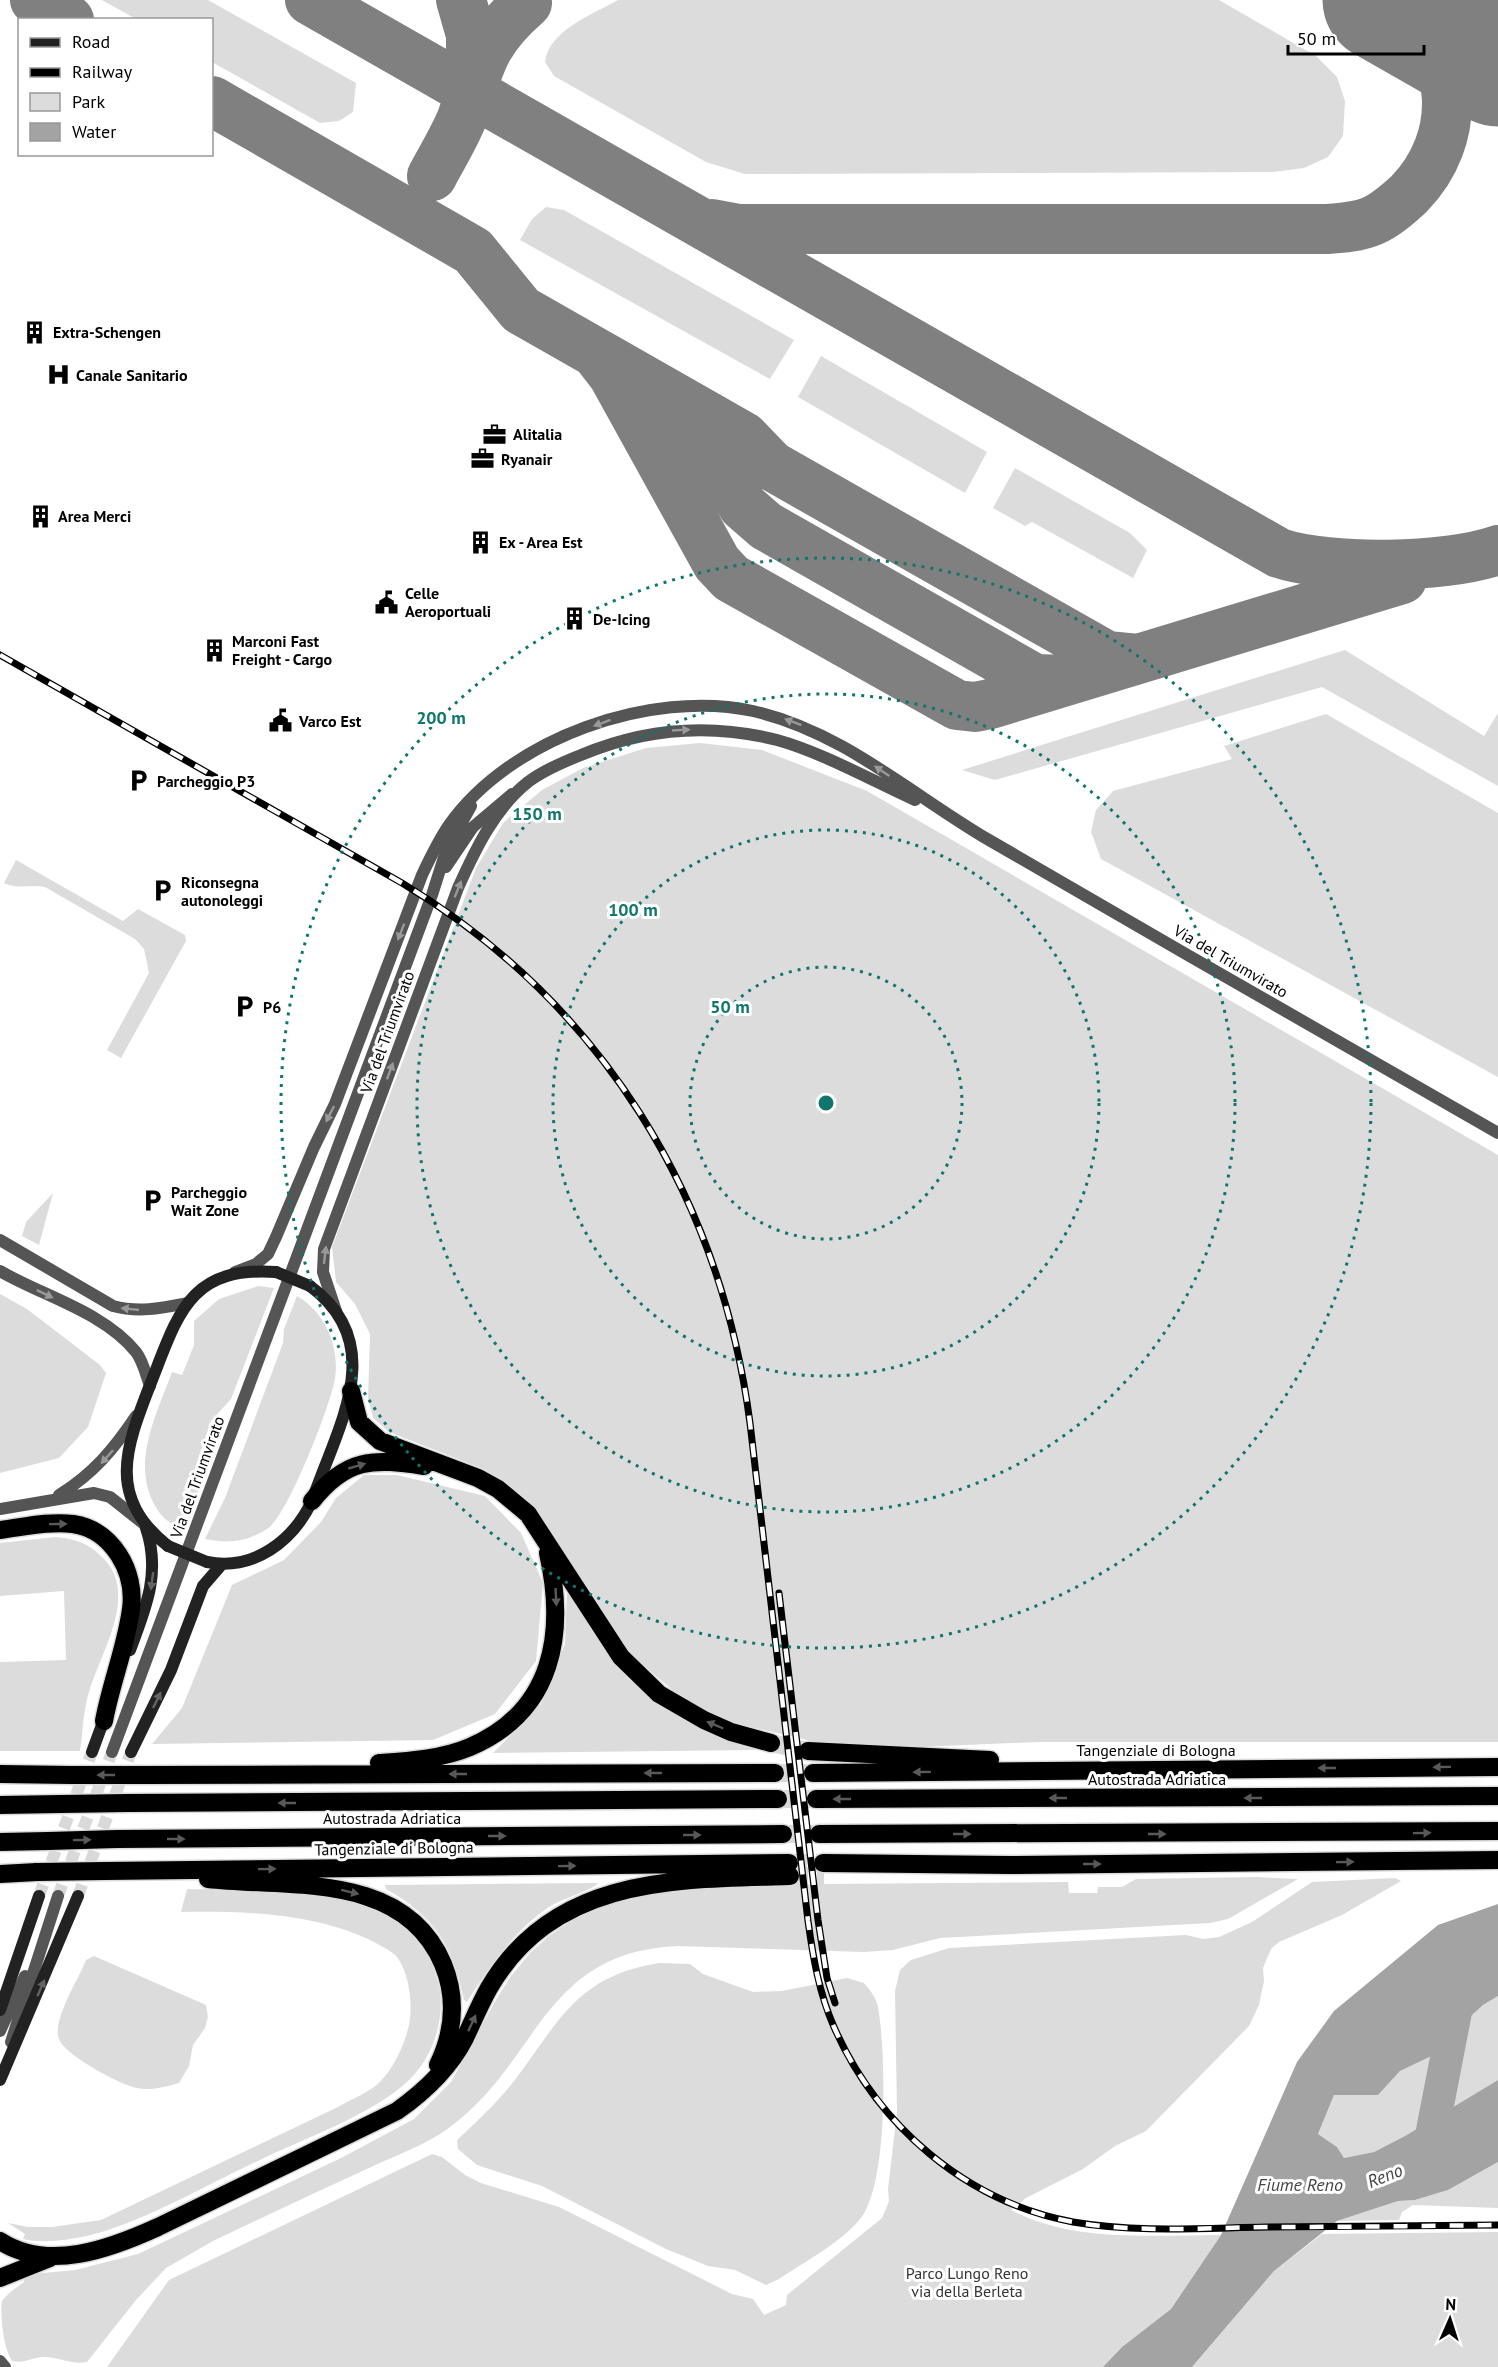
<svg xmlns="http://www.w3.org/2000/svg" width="1498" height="2367" viewBox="0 0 1498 2367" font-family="'PT Sans',sans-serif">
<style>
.green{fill:#dcdcdc}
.water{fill:#a3a3a3}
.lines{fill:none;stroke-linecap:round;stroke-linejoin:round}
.river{stroke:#a3a3a3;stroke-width:33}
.taxiway{stroke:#808080;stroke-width:50}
.runway{stroke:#808080;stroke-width:123}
.minor-tunnel{stroke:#d9d9d9;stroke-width:12;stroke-dasharray:12 6;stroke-linecap:butt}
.secondary-tunnel{stroke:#d9d9d9;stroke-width:12;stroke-dasharray:12 6;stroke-linecap:butt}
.motorway-tunnel{stroke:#d9d9d9;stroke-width:18;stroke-dasharray:18 9;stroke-linecap:butt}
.motorway-casing{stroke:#dbdbdb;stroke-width:21}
.minor{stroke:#555;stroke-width:12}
.tertiary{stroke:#555;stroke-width:12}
.secondary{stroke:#222;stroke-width:12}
.motorway{stroke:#000;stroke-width:18}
.rail-casing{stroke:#000;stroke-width:7}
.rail{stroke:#fff;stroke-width:4.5;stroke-dasharray:14;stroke-linecap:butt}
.motorway-bridge-casing{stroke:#dbdbdb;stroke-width:21;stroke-linecap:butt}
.secondary-bridge{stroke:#222;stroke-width:12}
.motorway-bridge{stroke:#000;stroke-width:18}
.oneway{fill:#999}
.oneway2{fill:#595959}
.oneway3{fill:#646464}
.ring{fill:none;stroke:#0f766e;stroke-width:3;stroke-dasharray:3 6}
.labels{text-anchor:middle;stroke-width:6;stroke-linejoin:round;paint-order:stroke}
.poi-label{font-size:16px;font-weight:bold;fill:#000;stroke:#fff;text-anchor:start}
.street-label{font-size:16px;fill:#000;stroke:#fff}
.park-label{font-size:16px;fill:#333;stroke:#fff}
.water-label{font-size:18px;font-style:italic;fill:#444;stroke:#fff}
.centre{fill:#0f766e;stroke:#fff;stroke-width:3}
.ring-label{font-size:18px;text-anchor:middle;font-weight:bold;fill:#0f766e;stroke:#fff;stroke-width:6;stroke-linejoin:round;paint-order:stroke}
</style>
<rect width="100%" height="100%" fill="#fff"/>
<path class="green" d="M 102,0 L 208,0 L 356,83 L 353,112 L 339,121 L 320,123 L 212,62 L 212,20 L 136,19 Z
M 618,0 L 1219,0 L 1316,56 L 1337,77 L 1345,101 L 1343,136 L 1328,157 L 1304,168 L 1273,172 L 745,174 L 706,162 L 554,76 L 545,62 C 549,30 592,15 618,0 Z
M 546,207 L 564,210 L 794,340 L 770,379 L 520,240 L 532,219 Z
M 821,356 L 987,452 L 965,493 L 798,397 Z
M 1015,468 L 1130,533 L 1147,550 L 1133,578 L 1032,522 L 1025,526 L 993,508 Z
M 1345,650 L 1484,736 L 1498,713 L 1498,786 L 1322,687 L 995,780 L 962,770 Z
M 1326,714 L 1498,813 L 1498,1077 L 1101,859 L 1091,832 L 1096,810 L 1113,791 L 1232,759 L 1224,746 Z
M 700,743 L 762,750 L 867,791 L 1498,1155 L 1498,1742 L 1037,1742 L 895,1748 L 811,1741 L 726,1721 L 677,1694 L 634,1657 L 607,1624 L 550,1532 L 520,1494 L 486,1470 L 389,1432 L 373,1418 L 368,1398 L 370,1334 L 355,1304 L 336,1282 L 332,1247 L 476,868 L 503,823 L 542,790 L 583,768 L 646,748 Z
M 16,860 L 123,921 L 138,909 L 185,935 L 186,941 L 121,1058 L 107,1050 L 149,973 L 144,949 L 135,939 L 45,887 C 30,884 18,890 4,883 Z
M 53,1193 L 39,1245 L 22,1236 L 26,1222 Z
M 258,1286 L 274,1288 L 231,1399 L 211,1421 L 198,1459 L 198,1495 L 184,1532 C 176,1526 164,1520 159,1512 C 128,1468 156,1416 172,1372 L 182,1375 L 194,1345 L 194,1321 L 219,1299 Z
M 0,1294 L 27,1309 L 100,1365 L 106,1373 L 88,1427 L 59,1458 L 0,1473 Z
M 297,1296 C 325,1312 340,1347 335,1379 C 330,1406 288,1516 267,1529 C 247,1542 228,1544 205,1539 L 225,1498 L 283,1343 L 284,1329 Z
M 364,1475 L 397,1475 L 485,1496 L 521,1533 L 543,1583 L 536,1661 L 495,1714 L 433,1740 L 152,1744 L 182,1708 L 232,1585 L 284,1560 L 321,1522 L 336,1498 Z
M 56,1537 C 77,1539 90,1544 104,1559 C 139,1595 100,1654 89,1692 C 83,1711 83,1732 80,1751 L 0,1751 L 0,1662 L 66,1660 L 64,1591 L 0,1596 L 0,1543 Z
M 567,1590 L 628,1679 L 691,1724 L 757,1750 L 493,1753 L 541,1704 L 565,1644 Z
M 1257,1877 L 1298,1879 L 1228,1919 L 1210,1923 L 940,1938 L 893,1950 L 864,1952 L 678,1946 C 540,1952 540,2064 446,2130 C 423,2146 394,2156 369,2168 C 317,2192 265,2216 213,2241 L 166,2268 L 136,2300 L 87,2362 C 72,2365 59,2357 44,2357 C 32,2357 25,2364 12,2361 C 3,2347 0,2316 2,2301 C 8,2293 17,2287 24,2282 L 22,2275 L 75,2270 L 138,2254 L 341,2158 L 414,2119 L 451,2082 L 497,1998 L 511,1976 L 530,1953 L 549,1936 L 576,1918 L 602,1906 L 626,1898 L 693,1888 L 825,1884 L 1068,1882 L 1069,1893 L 1097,1893 L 1098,1887 L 1122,1887 L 1136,1879 Z
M 1395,1878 L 1401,1881 L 1342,1915 L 1279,1942 L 1271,1949 L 1263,1968 L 1264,1981 L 1259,2005 L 1249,2026 L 1146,2131 L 1115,2146 L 1083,2169 L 1026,2198 L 1011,2210 C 1073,2243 1153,2235 1221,2235 L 1171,2309 L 1122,2347 L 1103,2367 L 107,2367 L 169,2280 L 432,2154 L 442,2157 L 465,2175 L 481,2183 L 559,2207 L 732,2294 L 753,2299 L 764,2315 L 786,2305 L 787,2295 L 882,2218 L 889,2201 L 888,2189 L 897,2112 L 895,1991 L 900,1970 L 911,1960 L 949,1948 L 1186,1935 L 1203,1939 L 1219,1937 L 1252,1922 L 1312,1882 Z
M 598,1883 C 593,1890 561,1899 549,1907 C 514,1931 489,1966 467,2002 L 464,2000 C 453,1945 434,1916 386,1889 L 385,1885 Z
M 187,1889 C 273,1891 421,1877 440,1991 C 444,2021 433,2056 411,2078 C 377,2113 305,2138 260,2160 C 210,2183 160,2213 108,2230 C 83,2238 49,2245 23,2239 L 25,2234 L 8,2223 L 28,2227 L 52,2227 L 101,2220 L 338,2107 C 350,2100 363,2095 374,2087 C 392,2074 407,2041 410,2019 C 412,2001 409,1973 397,1957 C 392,1951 381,1946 374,1942 C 315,1913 246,1911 181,1912 Z
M 94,1956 L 206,2005 L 208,2017 L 205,2028 L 193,2045 L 189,2066 L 179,2083 C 164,2087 148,2092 133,2087 C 116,2082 60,2053 58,2036 C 55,2018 75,1984 83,1967 L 86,1960 Z
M 659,1963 L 690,1964 L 703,1974 L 753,1992 L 782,1991 L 847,1978 L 864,1983 C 870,1990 876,1997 878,2007 C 886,2052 888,2177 863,2215 C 846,2240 804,2262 779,2279 L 766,2285 L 735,2270 L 708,2266 L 666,2249 L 542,2186 L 477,2165 L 458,2149 L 457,2140 C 481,2118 504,2096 523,2069 C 563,2013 584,1975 659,1963 Z
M 1498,1996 L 1498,2080 L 1405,2136 L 1374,2152 L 1344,2158 L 1337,2147 L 1318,2134 L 1334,2095 L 1378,2095 L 1400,2071 L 1440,2052 L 1450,2044 L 1461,2025 L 1483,2005 Z
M 1498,2162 L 1498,2208 L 1413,2205 L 1402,2212 L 1399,2220 L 1337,2221 L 1398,2201 L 1415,2200 L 1448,2190 Z
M 1498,2232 L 1498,2367 L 1192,2367 L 1274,2271 L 1322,2234 Z"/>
<path class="water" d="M 1498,1904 L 1498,1996 L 1483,2005 L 1461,2025 L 1450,2044 L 1440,2052 L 1400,2071 L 1378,2095 L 1334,2095 L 1318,2134 L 1337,2147 L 1344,2158 L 1374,2152 L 1405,2136 L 1498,2080 L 1498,2162 L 1448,2190 L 1415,2200 L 1398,2201 L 1337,2221 L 1274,2271 L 1192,2367 L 1103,2367 L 1122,2347 L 1171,2309 L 1221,2235 L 1297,2062 L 1334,2011 L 1438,1925 Z"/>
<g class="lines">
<path class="river" d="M 1427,2159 L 1463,1973 L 1498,1961"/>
<path class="taxiway" d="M 35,0 L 69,20
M 310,0 L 1279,553 C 1331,570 1446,568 1498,550
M 461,0 L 471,35 L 471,84
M 212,101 L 473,251 L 521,310 L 744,437 L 772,466 L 1107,656 L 1138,659
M 432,176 C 442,157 454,138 462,118 C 480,65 482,42 527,3
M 712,224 L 739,229 L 1327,229 C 1342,228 1358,227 1372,221 C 1386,215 1398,204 1409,194 C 1463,139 1460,52 1396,7
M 599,357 L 613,375 L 717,563 L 731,578 L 957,705 L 975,707 L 990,704 L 1402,579
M 681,404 L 743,506 L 766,526 L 1035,679 L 1067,680"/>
<path class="runway" d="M 1384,0 L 1498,65"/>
<path class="minor-tunnel" d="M 58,1896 L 112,1752"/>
<path class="secondary-tunnel" d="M 39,1896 L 92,1752
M 78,1896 L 131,1752"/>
<path class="motorway-tunnel" d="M 771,1743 L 808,1751
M 775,1773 L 813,1773
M 778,1799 L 816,1799
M 783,1834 L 819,1834
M 789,1863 L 823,1863
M 790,1876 L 824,1876"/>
<defs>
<path id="motorway" d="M 351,1391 L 359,1422 L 380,1441 L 478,1478 L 498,1489 L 528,1514 L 621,1657 L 659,1694 L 704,1720 L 731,1732 L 771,1743
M 312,1501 C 346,1458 373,1458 424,1466
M 0,1530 C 24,1527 49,1521 73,1524 C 113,1530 136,1572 131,1609 C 126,1647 111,1683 104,1721
M 808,1751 L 990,1760
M 379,1763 C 409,1761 442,1759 470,1747 C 554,1711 566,1633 548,1553
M 813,1773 L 1498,1767
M 0,1774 L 71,1775
M 141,1775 L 775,1773
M 816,1799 L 1498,1796
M 128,1803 L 778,1799
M 0,1805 L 61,1804
M 819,1834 L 1498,1831
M 117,1839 L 783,1834
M 0,1842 L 48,1841
M 823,1863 L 1009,1865 L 1498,1860
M 105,1871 L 789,1863
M 0,1874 L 37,1872
M 208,1879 C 289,1888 404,1871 443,1964 C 457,1998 454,2032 438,2065
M 0,2241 C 48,2272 110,2249 158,2227 L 397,2111 C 424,2092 450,2067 465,2038 C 473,2021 480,2004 489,1988 C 554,1876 676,1879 790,1876
M 0,2278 L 50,2258"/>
</defs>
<use href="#motorway" class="motorway-casing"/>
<path class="minor" d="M 446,867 L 473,827 L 512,794
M 0,1240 L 113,1306 C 139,1313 162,1308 188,1303
M 0,1271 C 43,1296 104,1312 136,1352 C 143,1361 146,1375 150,1386
M 59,1495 C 93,1474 114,1449 136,1416
M 0,1509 L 94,1493 L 110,1497 L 144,1524
M 112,1752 L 432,895 L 446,851 L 471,806
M 0,2031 L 25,1976
M 11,2042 L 58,1896
M 0,2361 L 5,2367"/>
<path class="tertiary" d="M 235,1272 L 256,1264 L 268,1254 L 276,1237 L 314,1147 L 335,1104 L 422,875 C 430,858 438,841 449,825 C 510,738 651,689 753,711 C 842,731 912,795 989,840 C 1158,939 1328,1035 1498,1133
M 336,1311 L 323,1272 L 324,1249 L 458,888 C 475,850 495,808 528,782 C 544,770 563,762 581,755 C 645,728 710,723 777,740 C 821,752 873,781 915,800"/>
<path class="secondary" d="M 168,1546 C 106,1497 126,1447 150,1385 C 178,1315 188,1266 276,1272
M 207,1562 C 254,1571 293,1541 312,1501 C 337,1427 390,1345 310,1286
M 130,1650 C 146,1608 161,1572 146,1528
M 92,1752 L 106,1714
M 131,1752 L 171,1670 L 203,1586 L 222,1564
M 0,2010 L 39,1896
M 0,2080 L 78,1896"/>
<use href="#motorway" class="motorway"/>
<defs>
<path id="rail" d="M 0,655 L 402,883 C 601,1003 720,1195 750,1423 L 808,1921 C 813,1957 819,1993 834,2027 C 877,2125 966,2202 1073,2222 C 1137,2233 1203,2228 1267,2227 C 1344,2227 1421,2226 1498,2225
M 779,1593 L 818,1920 L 827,1978 L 835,2003"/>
</defs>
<use href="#rail" class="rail-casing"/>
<use href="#rail" class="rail"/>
<defs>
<path id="motorway-bridge" d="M 71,1775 L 141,1775
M 61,1804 L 128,1803
M 48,1841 L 117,1839
M 37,1872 L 105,1871"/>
</defs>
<use href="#motorway-bridge" class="motorway-bridge-casing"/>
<path class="secondary-bridge" d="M 276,1272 L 310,1286
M 168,1546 L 207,1562"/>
<use href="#motorway-bridge" class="motorway-bridge"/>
</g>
<defs><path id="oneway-solid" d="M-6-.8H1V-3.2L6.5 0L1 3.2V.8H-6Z" transform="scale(1.5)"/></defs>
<g class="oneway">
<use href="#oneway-solid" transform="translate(793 722) rotate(-159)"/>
<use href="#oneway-solid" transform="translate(602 723) rotate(160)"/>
<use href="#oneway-solid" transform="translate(681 730) rotate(-3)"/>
<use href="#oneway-solid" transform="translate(882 771) rotate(-146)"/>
<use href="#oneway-solid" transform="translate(458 889) rotate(-68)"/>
<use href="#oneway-solid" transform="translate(401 932) rotate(111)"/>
<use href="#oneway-solid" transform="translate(390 1071) rotate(-70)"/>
<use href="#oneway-solid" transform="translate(330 1114) rotate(117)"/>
<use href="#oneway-solid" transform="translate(325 1255) rotate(-83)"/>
<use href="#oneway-solid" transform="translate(45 1294) rotate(26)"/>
<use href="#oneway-solid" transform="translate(130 1309) rotate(-174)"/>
<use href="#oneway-solid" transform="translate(107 1457) rotate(132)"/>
</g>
<g class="oneway2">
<use href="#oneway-solid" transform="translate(357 1466) rotate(-16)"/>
<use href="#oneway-solid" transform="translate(58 1524) rotate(-1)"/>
<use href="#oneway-solid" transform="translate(556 1597) rotate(87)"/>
<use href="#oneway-solid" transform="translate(715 1725) rotate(-157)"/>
<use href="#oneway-solid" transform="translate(1442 1767) rotate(179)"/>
<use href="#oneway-solid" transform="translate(1327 1768) rotate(180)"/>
<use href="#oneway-solid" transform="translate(922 1772) rotate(179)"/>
<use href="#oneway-solid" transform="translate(653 1773) rotate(180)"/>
<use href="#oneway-solid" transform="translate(458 1774) rotate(180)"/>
<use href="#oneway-solid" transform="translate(106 1775) rotate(180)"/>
<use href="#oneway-solid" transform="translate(1058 1798) rotate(180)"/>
<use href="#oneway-solid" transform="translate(1253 1798) rotate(180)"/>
<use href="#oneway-solid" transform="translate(842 1799) rotate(180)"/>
<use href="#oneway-solid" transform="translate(287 1803) rotate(180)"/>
<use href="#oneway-solid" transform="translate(1422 1833) rotate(-1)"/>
<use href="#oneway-solid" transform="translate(962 1834)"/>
<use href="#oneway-solid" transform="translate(1157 1834)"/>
<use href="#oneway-solid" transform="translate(692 1835)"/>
<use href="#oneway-solid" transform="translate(497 1836)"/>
<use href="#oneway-solid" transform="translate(176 1839)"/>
<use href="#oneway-solid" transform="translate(82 1840) rotate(-1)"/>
<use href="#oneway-solid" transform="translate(1345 1862) rotate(-1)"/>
<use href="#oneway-solid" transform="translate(1092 1864)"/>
<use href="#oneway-solid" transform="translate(567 1866) rotate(-1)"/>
<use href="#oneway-solid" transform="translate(267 1869) rotate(-1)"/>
<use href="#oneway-solid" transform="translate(350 1892) rotate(14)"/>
<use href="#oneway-solid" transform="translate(472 2023) rotate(-65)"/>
</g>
<g class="oneway3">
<use href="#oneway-solid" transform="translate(152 1581) rotate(98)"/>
<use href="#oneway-solid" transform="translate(157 1700) rotate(-64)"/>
<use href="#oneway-solid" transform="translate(41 1988) rotate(-66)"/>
</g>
<g class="ring">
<circle cx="826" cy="1103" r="136"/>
<circle cx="826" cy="1103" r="273"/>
<circle cx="826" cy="1103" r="409"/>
<circle cx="826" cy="1103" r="545"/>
</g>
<defs>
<symbol id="building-bare" viewBox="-9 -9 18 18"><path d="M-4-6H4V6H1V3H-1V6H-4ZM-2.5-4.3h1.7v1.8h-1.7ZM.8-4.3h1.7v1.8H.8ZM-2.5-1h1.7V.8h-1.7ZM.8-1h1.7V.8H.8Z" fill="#000" stroke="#fff" stroke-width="2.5" paint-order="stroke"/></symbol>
<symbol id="hospital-bare" viewBox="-9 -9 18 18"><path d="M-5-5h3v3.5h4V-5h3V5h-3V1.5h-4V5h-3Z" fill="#000" stroke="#fff" stroke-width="2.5" paint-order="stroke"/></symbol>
<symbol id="office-bare" viewBox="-9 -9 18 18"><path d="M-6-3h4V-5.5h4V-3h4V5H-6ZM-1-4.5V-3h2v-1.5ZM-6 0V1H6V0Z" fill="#000" stroke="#fff" stroke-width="2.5" paint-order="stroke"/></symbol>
<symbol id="civic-bare" viewBox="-9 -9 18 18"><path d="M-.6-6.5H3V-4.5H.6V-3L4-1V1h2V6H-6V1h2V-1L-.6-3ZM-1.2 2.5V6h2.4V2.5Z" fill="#000" stroke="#fff" stroke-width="2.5" paint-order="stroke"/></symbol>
<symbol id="parking-bare" viewBox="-9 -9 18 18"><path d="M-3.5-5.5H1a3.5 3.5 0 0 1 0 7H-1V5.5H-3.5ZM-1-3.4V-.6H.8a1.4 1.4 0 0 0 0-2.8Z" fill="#000" stroke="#fff" stroke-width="2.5" paint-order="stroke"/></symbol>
</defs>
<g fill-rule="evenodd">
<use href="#building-bare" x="18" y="316" width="33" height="33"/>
<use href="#hospital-bare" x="42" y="358" width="33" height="33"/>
<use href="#office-bare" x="478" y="418" width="33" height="33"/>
<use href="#office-bare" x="466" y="442" width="33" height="33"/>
<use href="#building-bare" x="24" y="500" width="33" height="33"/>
<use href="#building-bare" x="464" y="526" width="33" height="33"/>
<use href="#civic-bare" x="370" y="586" width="33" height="33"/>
<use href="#building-bare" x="558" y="602" width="33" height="33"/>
<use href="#building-bare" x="198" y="634" width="33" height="33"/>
<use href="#civic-bare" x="264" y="704" width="33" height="33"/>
<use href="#parking-bare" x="122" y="764" width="33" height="33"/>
<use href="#parking-bare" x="146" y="874" width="33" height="33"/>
<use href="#parking-bare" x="228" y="990" width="33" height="33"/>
<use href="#parking-bare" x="136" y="1184" width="33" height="33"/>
</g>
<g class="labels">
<g class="poi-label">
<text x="53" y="338">Extra-Schengen</text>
<text x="76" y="381">Canale Sanitario</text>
<text x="513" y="440">Alitalia</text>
<text x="501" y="465">Ryanair</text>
<text x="58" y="522">Area Merci</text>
<text x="499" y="548">Ex - Area Est</text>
<text x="405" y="599">Celle<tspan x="405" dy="18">Aeroportuali</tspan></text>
<text x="593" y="625">De-Icing</text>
<text x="232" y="647">Marconi Fast<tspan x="232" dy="18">Freight - Cargo</tspan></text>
<text x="299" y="727">Varco Est</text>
<text x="157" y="787">Parcheggio P3</text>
<text x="181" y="888">Riconsegna<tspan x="181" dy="18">autonoleggi</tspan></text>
<text x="263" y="1013">P6</text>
<text x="171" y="1198">Parcheggio<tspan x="171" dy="18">Wait Zone</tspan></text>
</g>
<g class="street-label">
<text transform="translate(1231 961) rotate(30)" y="6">Via del Triumvirato</text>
<text transform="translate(387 1032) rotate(-70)" y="6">Via del Triumvirato</text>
<text transform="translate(197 1477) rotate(-70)" y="6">Via del Triumvirato</text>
<text x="1156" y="1756">Tangenziale di Bologna</text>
<text x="1157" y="1785">Autostrada Adriatica</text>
<text x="392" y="1824">Autostrada Adriatica</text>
<text transform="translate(394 1848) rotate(-1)" y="6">Tangenziale di Bologna</text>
</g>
<g class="park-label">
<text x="967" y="2279">Parco Lungo Reno<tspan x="967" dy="18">via della Berleta</tspan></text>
</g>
<g class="water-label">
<text transform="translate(1385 2176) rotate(-22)" y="6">Reno</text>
<text x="1300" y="2191">Fiume Reno</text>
</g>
</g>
<circle cx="826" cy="1103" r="9" class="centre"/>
<g class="ring-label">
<text x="441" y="724">200 m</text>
<text x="537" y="820">150 m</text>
<text x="633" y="916">100 m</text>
<text x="730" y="1013">50 m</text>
</g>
<rect x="18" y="18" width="195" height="138" fill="#ffffff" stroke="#999999" stroke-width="1.5"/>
<rect x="30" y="38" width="30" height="9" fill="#222222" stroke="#999999" stroke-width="1.5"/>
<text x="72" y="48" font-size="18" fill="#000000">Road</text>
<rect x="30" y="68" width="30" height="9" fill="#000000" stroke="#999999" stroke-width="1.5"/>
<text x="72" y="78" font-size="18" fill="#000000">Railway</text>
<rect x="30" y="93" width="30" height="18" fill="#dcdcdc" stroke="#999999" stroke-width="1.5"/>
<text x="72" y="108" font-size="18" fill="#000000">Park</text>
<rect x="30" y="123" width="30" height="18" fill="#a3a3a3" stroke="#999999" stroke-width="1.5"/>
<text x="72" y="138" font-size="18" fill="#000000">Water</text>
<g transform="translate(1450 2319) rotate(3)" stroke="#ffffff" stroke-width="4.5" paint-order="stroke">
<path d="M0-4.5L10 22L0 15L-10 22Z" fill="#000000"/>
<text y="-9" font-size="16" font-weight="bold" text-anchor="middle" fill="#000000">N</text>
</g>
<path d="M1288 45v9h136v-9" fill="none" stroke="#000000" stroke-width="3"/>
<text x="1297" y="45" font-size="18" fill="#000000" stroke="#ffffff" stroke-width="4.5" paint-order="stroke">50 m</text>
</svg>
